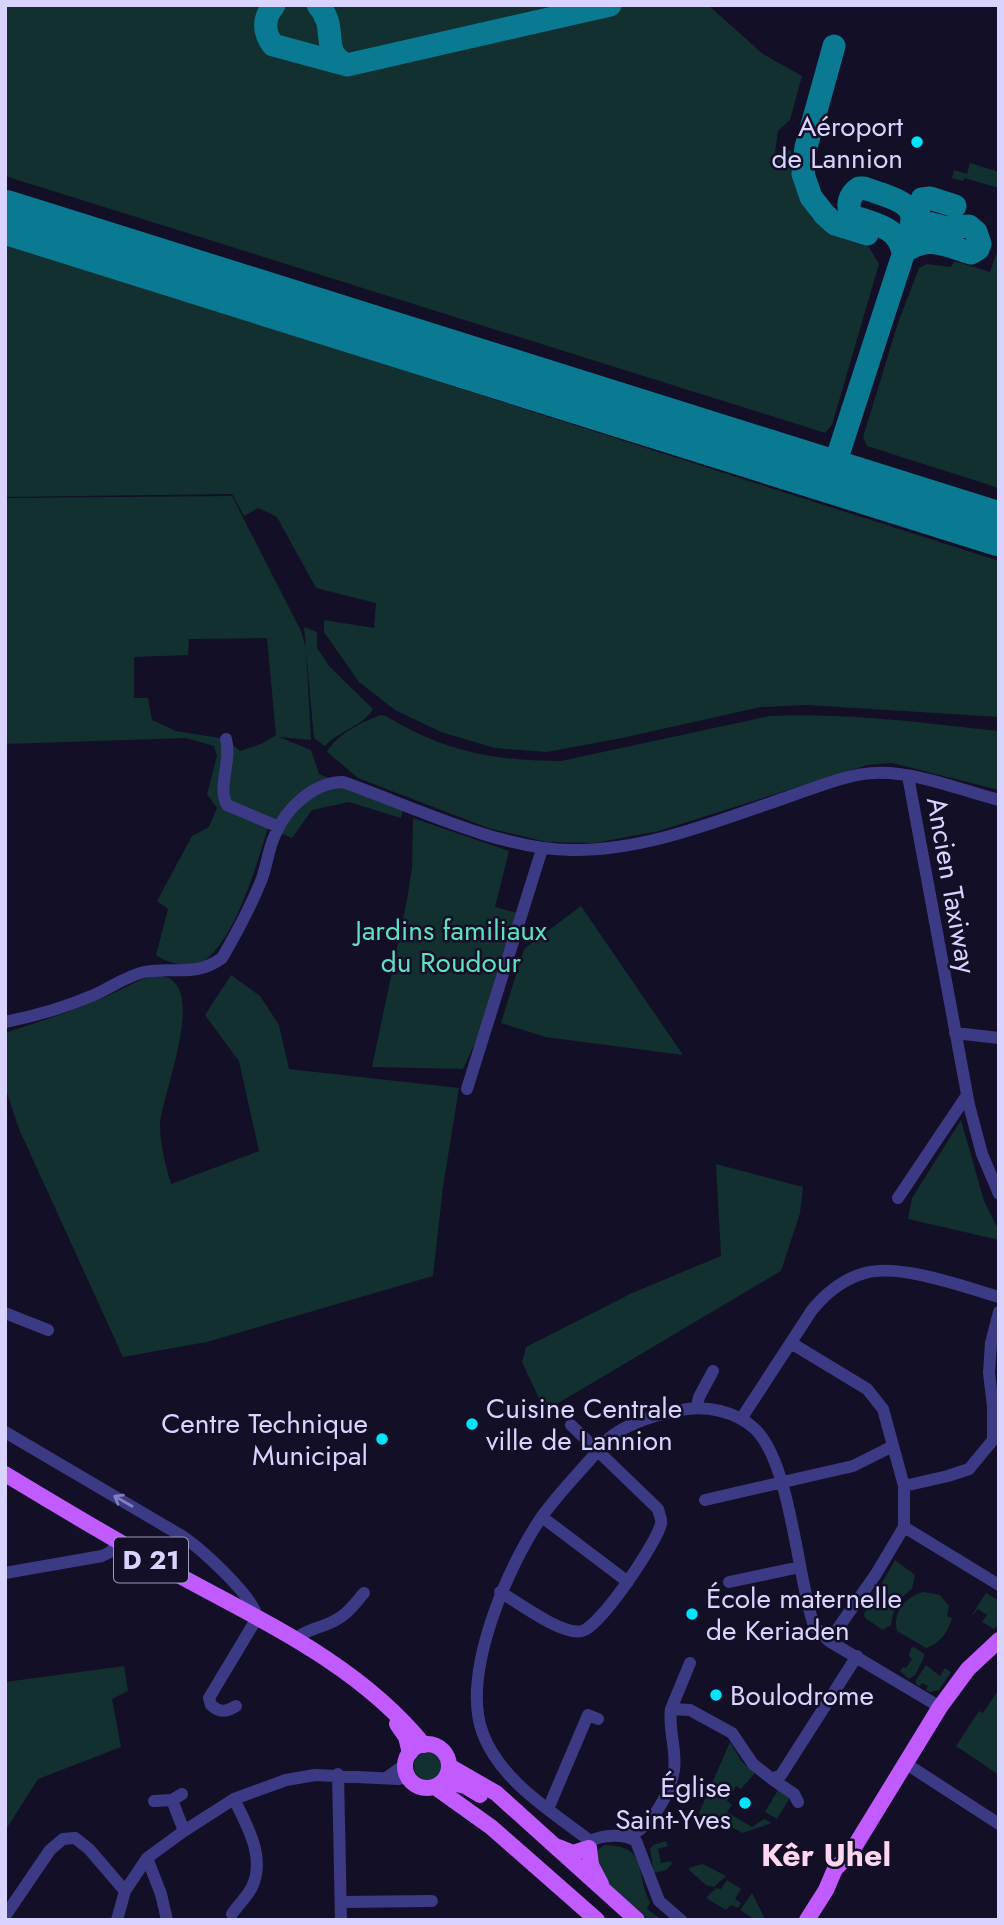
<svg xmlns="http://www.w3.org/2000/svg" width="1004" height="1925" viewBox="0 0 1004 1925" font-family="Jost,sans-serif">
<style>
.green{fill:#12302f;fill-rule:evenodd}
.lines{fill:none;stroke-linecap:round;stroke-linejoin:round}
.taxiway{stroke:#0a7a92;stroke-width:23}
.runway{stroke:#0a7a92;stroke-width:54}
.minor{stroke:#3d3a85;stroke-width:12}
.major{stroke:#c25bff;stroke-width:16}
.oneway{stroke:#837fbc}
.poi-dot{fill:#00e5ff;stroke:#130f26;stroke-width:2.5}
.labels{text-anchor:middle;stroke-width:5;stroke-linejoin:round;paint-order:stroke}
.shield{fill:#130f26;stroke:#9e99be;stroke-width:2}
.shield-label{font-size:26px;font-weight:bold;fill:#d9d4ff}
.poi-label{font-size:28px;fill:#d9d4ff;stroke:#130f26;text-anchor:end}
.street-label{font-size:28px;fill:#d9d4ff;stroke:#130f26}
.park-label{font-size:28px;fill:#5fe0c0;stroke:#130f26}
.quarter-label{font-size:32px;font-weight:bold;fill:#ffd6f0;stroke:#130f26}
</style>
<rect width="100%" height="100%" fill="#130f26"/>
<path class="green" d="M 5,5 L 270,5 C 260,17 264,31 269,44 L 306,58 L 351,68 L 628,5 L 708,5 L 763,54 L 802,76 L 790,120 L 778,131 L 775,153 L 791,150 L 794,184 L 812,219 L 843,239 L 869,247 L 879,264 L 832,425 L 825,433 L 816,430 L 5,176 Z
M 277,5 C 303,5 326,0 328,33 C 328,42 327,48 330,56 L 287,46 L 270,38 C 265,25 268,15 277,5 Z
M 325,5 L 577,5 L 342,59 L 336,51 L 334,28 Z
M 970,163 L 999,172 L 999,188 L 964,178 L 963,181 L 952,178 L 954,170 L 967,174 Z
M 5,243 L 999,561 L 999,717 L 807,705 L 761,707 L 622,738 L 547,752 L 495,748 L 441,732 L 395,710 L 359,682 L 324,632 L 324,620 L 374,628 L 376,603 L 316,588 L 277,517 L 258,508 L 244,516 L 232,494 L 5,497 Z
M 999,246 L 999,488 L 867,446 L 863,437 L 898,323 L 919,268 L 927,264 L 951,267 L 954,261 L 990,272 Z
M 232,496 L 301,631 L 306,648 L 304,627 L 317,632 L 317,648 L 329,666 L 373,709 C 365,725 338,731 325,746 L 314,738 L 306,650 L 311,740 L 279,737 L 311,750 L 319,774 L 403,809 L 401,818 L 349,802 L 312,810 L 292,838 L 268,828 C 257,864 236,937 206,959 C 192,970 169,964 156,955 L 168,909 L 157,901 L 192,836 L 209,827 L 217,808 L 207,794 L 217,756 L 214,746 L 186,738 L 5,744 L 5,498 ZM 267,638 L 276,735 L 263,743 L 240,751 L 226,739 L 176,731 L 152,720 L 148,698 L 134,698 L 134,657 L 188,655 L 189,639 Z
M 381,715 L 386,716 C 443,751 494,761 561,761 L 770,716 C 846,712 923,723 999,731 L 999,790 L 892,763 L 867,765 L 659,831 L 595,843 L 547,842 L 488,828 L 358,778 L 327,752 C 337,734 362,722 381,715 Z
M 413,818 L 509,851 L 495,907 L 517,913 L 481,1030 L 463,1069 L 372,1067 L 407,900 L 412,868 Z
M 581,906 L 683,1055 L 545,1037 L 501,1023 L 524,949 Z
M 231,975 L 260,996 L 279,1025 L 289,1069 L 459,1088 L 443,1187 L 433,1276 L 207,1342 L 123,1357 L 19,1129 L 5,1087 L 5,1033 C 47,1019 87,1007 126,987 C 136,982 150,974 162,976 C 210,985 160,1097 160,1126 C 160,1144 166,1167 171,1184 L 259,1151 L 239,1061 L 205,1015 Z
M 961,1120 L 984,1201 L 999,1231 L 999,1240 L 908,1219 L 912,1198 Z
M 716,1164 L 803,1187 L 800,1213 L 781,1271 L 545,1411 L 522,1362 L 526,1347 L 632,1293 L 721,1256 Z
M 895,1560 L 915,1575 L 912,1589 C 899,1598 893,1609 891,1625 L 883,1630 L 865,1618 L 864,1614 Z
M 924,1592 L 940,1595 L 949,1606 L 947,1616 L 952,1618 C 948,1632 941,1643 926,1648 L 897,1631 C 892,1612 906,1596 924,1592 Z
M 986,1593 L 999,1601 L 999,1625 L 994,1629 L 982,1622 L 987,1615 L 978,1609 L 970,1618 Z
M 914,1647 L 924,1654 L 924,1657 L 915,1675 L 909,1679 L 900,1671 L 903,1667 L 906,1668 L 912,1659 L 909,1656 L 911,1648 Z
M 926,1665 L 940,1676 L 945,1668 L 951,1672 L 939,1690 L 930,1692 L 926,1690 L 928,1686 L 922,1683 L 919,1686 L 916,1684 L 916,1680 Z
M 124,1666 L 128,1691 L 112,1699 L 121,1747 L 38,1779 L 5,1831 L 5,1682 Z
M 999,1689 L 999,1775 L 956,1746 L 979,1711 L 983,1713 Z
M 730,1742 L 742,1762 L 755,1773 L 741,1789 L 736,1786 L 727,1801 L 732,1805 L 727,1812 L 752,1827 L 764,1819 L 772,1823 L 742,1833 L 725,1823 L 696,1829 L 702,1817 L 699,1813 Z
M414 1766a14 14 0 1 1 28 0a14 14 0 1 1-28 0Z
M 779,1788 L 791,1796 L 777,1819 L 765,1812 Z
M 666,1841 L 668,1846 L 658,1849 L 661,1863 L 671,1861 L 672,1864 L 666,1870 L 654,1873 L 650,1849 L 653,1845 Z
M 604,1845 C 649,1846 634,1870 650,1902 L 647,1909 L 662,1920 L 649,1920 L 605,1882 L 594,1853 Z
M 702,1864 L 705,1865 L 726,1876 L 714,1887 L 706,1885 L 689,1870 L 689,1868 Z
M 727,1880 L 741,1889 L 735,1899 L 741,1903 L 738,1908 L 731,1905 L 726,1910 L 706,1898 L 716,1888 L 721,1889 Z
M 752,1893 L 764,1917 L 763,1920 L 754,1919 L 740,1910 Z"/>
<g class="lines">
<path class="taxiway" d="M 274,5 C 263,18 263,32 273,45 L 347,65 L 610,5
M 318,5 C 340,29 318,51 347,65
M 834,46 L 806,147 L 803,174 L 811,197 L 824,214 L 835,224 L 867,234
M 912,229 L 922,199 L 930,198 L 955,206
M 838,455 L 842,474 L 855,484
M 807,470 C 822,471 830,468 838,455 L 901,261 C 920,206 918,206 864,188 L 859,188 C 849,195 846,205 852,216 C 875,224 899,227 903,253 C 927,234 945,245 971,253 L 978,249 L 980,244 L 976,232 L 969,226 C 963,226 957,228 951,228 C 932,227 930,216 911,232"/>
<path class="runway" d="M 5,217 L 999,529"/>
<path class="minor" d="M 226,739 C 232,762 217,786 227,805 L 279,827
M 908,776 L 969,1105 L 982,1154 L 999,1194
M 5,1022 C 35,1016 66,1007 94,995 C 110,988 126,976 144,972 C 174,966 194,978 222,958 C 236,934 250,908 261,881 C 267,866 268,849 275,835 C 286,808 314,782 343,782 C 411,806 501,850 571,850 C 644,851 715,822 782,799 C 809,790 846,774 874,773 C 916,771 959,790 999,800
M 955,1033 L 999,1038
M 467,1089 L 542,849
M 898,1198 L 967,1095
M 5,1313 L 48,1330
M 791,1343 L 867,1389 L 883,1409 L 904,1486 L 904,1527 L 876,1574 L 829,1641
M 697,1406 L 699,1397 L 713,1371
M 741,1419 L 812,1310 C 826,1293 843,1279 865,1273 C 899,1263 965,1287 999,1297
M 5,1432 L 182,1536 C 200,1548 255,1597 257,1618 L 209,1698 L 211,1705 C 220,1713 226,1712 236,1706
M 904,1486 L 948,1476 L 969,1469 L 993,1440 L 993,1406 L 989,1373 L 991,1343 L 999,1312
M 705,1500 L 853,1466 L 893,1446
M 542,1517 L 628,1582
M 904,1527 L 999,1585
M 153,1561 L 182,1536
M 5,1573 L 102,1556 L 110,1552 L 120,1541
M 729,1582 L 800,1567
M 500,1592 C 518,1602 562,1636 582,1631 C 600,1627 656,1544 661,1524 C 662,1519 659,1514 658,1509 L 571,1425
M 299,1641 L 301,1635 C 312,1628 323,1627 334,1621 C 347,1615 355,1603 364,1593
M 671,1709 L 690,1663
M 905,1763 L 999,1824
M 338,1774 L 341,1920
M 389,1776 L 406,1764
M 772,1779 L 794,1794 L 798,1802
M 182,1794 L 172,1800 L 184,1831
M 154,1801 L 172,1800
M 548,1809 L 588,1715 L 598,1719
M 628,1836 C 651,1828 670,1794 674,1770 C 677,1750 668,1729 671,1709 L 690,1710 L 732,1733 L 753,1764 L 772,1779 L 781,1775 L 857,1656
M 590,1841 C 551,1811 501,1781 483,1734 C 460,1675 508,1565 543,1515 C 556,1497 572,1480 587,1463 C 596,1454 605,1439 616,1433 C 637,1420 658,1414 681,1410 C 705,1405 736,1411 755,1429 C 791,1464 797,1576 814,1626 L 829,1641 L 940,1707
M 590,1841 C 603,1835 623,1833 636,1841 L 659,1901 L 681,1920
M 147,1858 L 161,1894 L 167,1920
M 341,1902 L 432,1901
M 232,1914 C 238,1905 247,1897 252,1887 C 266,1857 247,1826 234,1799
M 5,1916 L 50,1850 L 63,1839 L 75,1838 L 89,1849 L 125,1891
M 117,1920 L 125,1891 L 147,1858 L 184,1831 L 234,1799 L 286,1780 L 315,1775 L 398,1779 L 408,1777"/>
<path class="major" d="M 5,1474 C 63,1509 121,1544 180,1576 C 268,1624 360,1666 424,1745
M 397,1724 L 406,1737 L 410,1753
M405 1766a22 22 0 1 1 44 0a22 22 0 1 1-44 0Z
M 449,1766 L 496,1793 L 637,1920
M 444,1781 L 465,1786 L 480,1795
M 435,1787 L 491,1827 L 597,1920
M 558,1847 L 573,1853 L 589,1848 L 591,1865 L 601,1884
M 807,1920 L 826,1890 L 835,1869 L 850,1854 L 940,1707 L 968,1669 L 999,1640"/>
</g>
<defs><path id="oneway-shaft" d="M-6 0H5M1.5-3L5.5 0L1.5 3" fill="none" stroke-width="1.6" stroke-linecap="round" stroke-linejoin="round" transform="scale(1.75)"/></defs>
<use class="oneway" href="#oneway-shaft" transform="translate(123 1501) rotate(-150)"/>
<g class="poi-dot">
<circle cx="917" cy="142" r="7"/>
<circle cx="472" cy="1424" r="7"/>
<circle cx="382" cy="1439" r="7"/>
<circle cx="692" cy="1614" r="7"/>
<circle cx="716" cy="1695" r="7"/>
<circle cx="745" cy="1803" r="7"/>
</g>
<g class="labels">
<rect class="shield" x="114" y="1537.5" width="74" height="45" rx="5"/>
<g class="shield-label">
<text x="151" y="1569">D 21</text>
</g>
<g class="poi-label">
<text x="903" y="136">Aéroport<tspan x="903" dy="32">de Lannion</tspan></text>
<text x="486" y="1418" text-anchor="start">Cuisine Centrale<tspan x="486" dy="32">ville de Lannion</tspan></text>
<text x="368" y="1433">Centre Technique<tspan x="368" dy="32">Municipal</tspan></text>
<text x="706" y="1608" text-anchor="start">École maternelle<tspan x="706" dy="32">de Keriaden</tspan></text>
<text x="730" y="1705" text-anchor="start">Boulodrome</text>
<text x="731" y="1797">Église<tspan x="731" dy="32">Saint-Yves</tspan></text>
</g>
<g class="street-label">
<text transform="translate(952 885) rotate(80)" y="10">Ancien Taxiway</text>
</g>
<g class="park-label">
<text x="451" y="940">Jardins familiaux<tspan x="451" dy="32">du Roudour</tspan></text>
</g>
<g class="quarter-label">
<text x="826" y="1866">Kêr Uhel</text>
</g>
</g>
<rect width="1004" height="1925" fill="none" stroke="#d9d4ff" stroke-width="14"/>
</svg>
